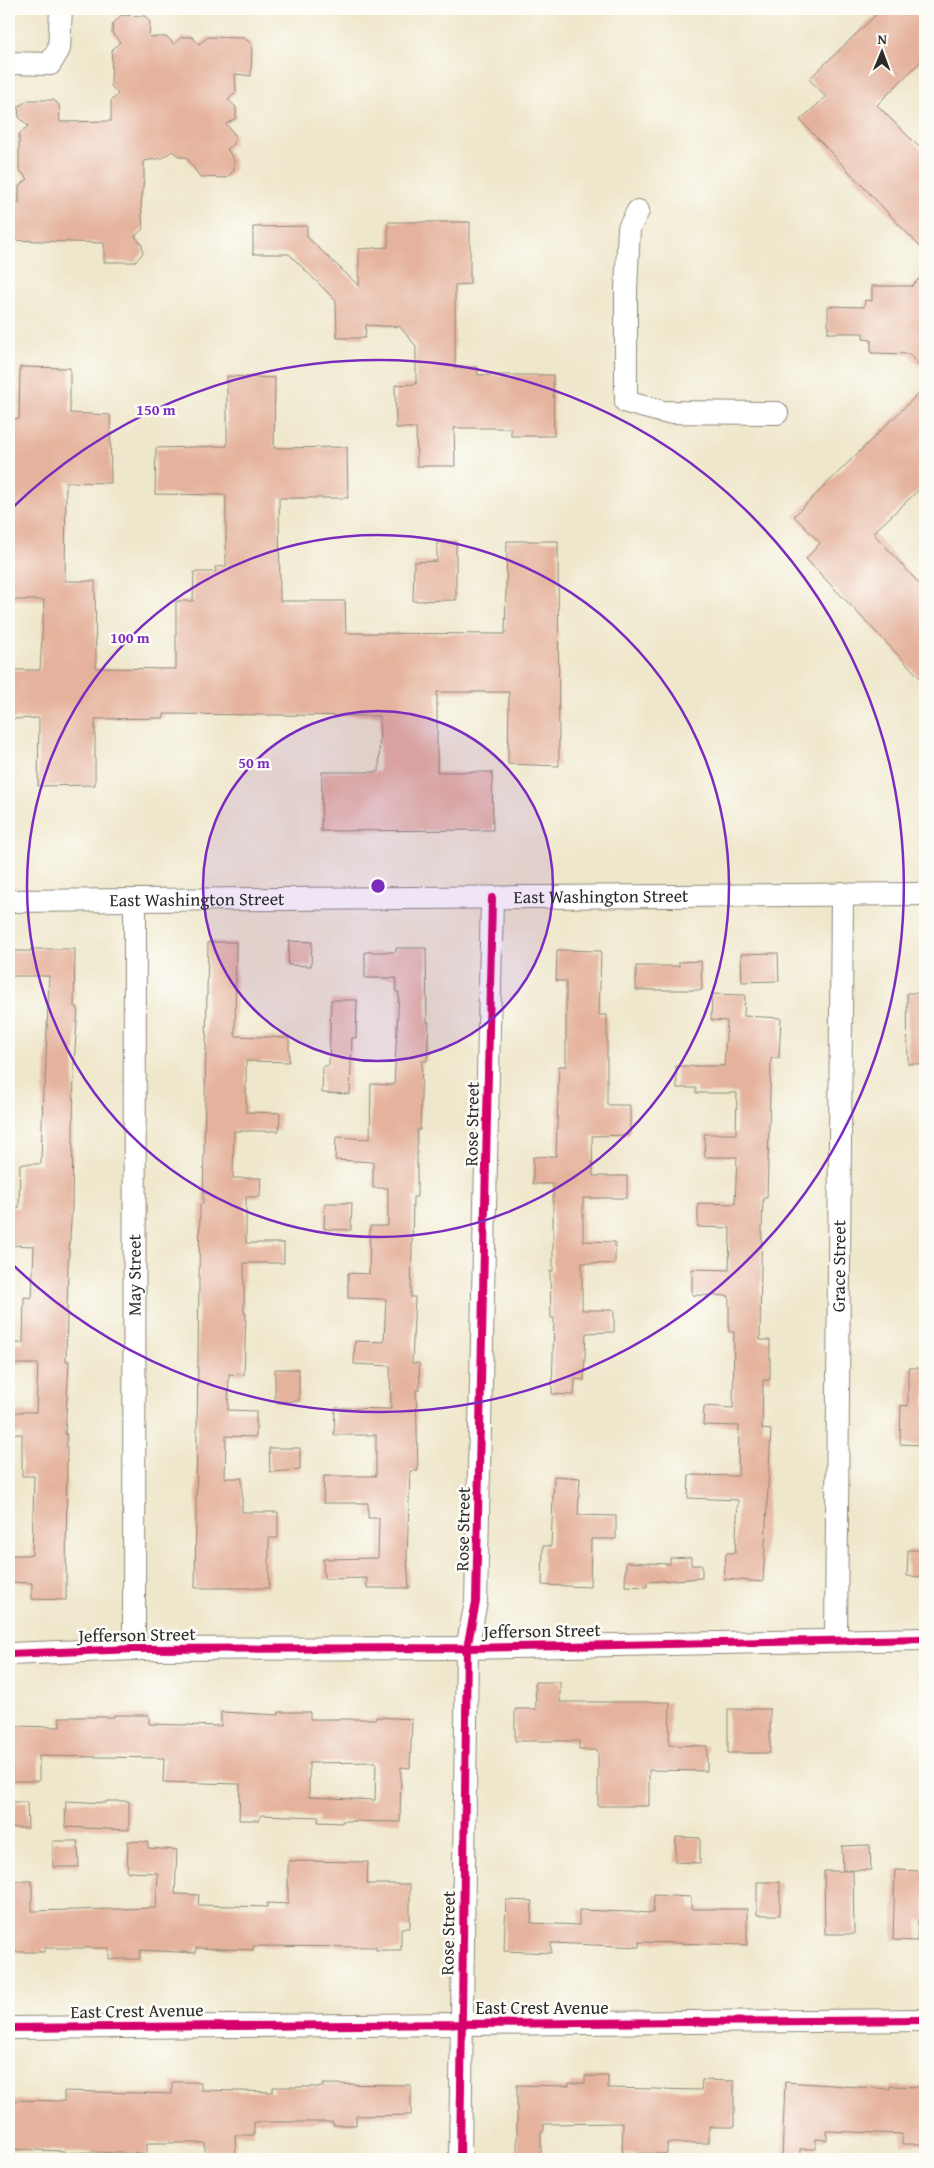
<svg xmlns="http://www.w3.org/2000/svg" width="934" height="2168" viewBox="0 0 934 2168" font-family="'Gentium Book Plus',serif">
<style>
.building{fill:#e5b39d;fill-rule:evenodd}
.lines{fill:none;stroke-linecap:round;stroke-linejoin:round}
.minor-casing{stroke:#8d897b;stroke-width:24}
.minor{stroke:#fff;stroke-width:22}
.cycleway-casing{stroke:#fdfcf7;stroke-width:11}
.cycleway{stroke:#d6006c;stroke-width:8}
.ring{fill:none;stroke:#7b2cbf;stroke-width:2.5}
.labels{text-anchor:middle;stroke-width:5;stroke-linejoin:round;paint-order:stroke}
.street-label{font-size:18px;fill:#2b2b2b;stroke:#fdfcf7}
.centre{fill:#7b2cbf;stroke:#fdfcf7;stroke-width:2.5}
.ring-label{font-size:15px;text-anchor:middle;font-weight:bold;fill:#7b2cbf;stroke:#fdfcf7;stroke-width:5;stroke-linejoin:round;paint-order:stroke}
</style>
<rect width="100%" height="100%" fill="#fdfcf7"/>
<filter id="ink" filterUnits="userSpaceOnUse"><feTurbulence type="fractalNoise" baseFrequency=".02" numOctaves="2"/><feDisplacementMap in="SourceGraphic" scale="10" xChannelSelector="R" yChannelSelector="G"/><feConvolveMatrix kernelMatrix="1 2 1 2 8 2 1 2 1" color-interpolation-filters="sRGB"/></filter>
<filter id="wash" filterUnits="userSpaceOnUse"><feTurbulence type="fractalNoise" baseFrequency=".0096" numOctaves="4" result="noise"/><feDisplacementMap in="SourceGraphic" scale="20" xChannelSelector="R" yChannelSelector="G"/><feGaussianBlur stdDeviation="1.12" result="paint"/><feColorMatrix in="noise" values="0 0 0 0 0 0 0 0 0 0 0 0 0 0 0 0 0 1.4 0 .05"/><feComposite in="paint" operator="in"/></filter>
<g filter="url(#wash)">
<rect width="100%" height="100%" fill="#efe7cb"/>
<g id="blocks">
<path class="building" d="M 882,9 L 925,9 L 925,57 L 877,105 L 925,153 L 925,252 L 800,120 L 826,97 L 809,79 Z
M 121,15 L 145,16 L 150,22 L 149,37 L 167,37 L 174,44 L 182,37 L 192,37 L 199,44 L 208,37 L 244,38 L 252,44 L 251,76 L 235,74 L 236,92 L 228,100 L 236,107 L 236,118 L 226,124 L 235,135 L 234,144 L 227,149 L 234,160 L 234,170 L 227,178 L 200,177 L 186,157 L 180,157 L 172,151 L 163,158 L 144,161 L 144,178 L 141,205 L 143,229 L 135,236 L 142,245 L 143,253 L 135,262 L 104,262 L 104,243 L 9,240 L 9,202 L 19,204 L 19,186 L 28,179 L 19,170 L 19,134 L 28,126 L 19,117 L 18,107 L 28,100 L 54,100 L 59,105 L 60,122 L 111,121 L 111,101 L 118,94 L 111,86 L 112,50 L 120,42 L 112,33 L 113,24 Z
M 388,222 L 470,222 L 470,284 L 455,285 L 455,368 L 478,367 L 478,375 L 553,375 L 554,436 L 511,436 L 511,428 L 454,428 L 455,466 L 417,466 L 416,428 L 396,428 L 395,385 L 416,384 L 416,346 L 400,327 L 366,325 L 365,338 L 337,338 L 336,301 L 289,254 L 253,254 L 253,227 L 307,226 L 307,237 L 359,286 L 359,249 L 388,247 Z
M 925,273 L 925,372 L 909,354 L 871,353 L 871,340 L 863,339 L 863,333 L 828,333 L 828,306 L 864,307 L 865,300 L 872,301 L 872,286 L 912,286 Z
M 20,367 L 70,368 L 70,413 L 110,415 L 111,483 L 66,482 L 65,581 L 95,581 L 96,668 L 176,669 L 176,601 L 193,601 L 194,572 L 216,572 L 215,567 L 226,566 L 226,495 L 155,494 L 156,448 L 227,446 L 227,376 L 275,378 L 274,448 L 347,447 L 348,498 L 279,498 L 280,601 L 345,601 L 346,633 L 505,634 L 507,541 L 558,541 L 559,766 L 508,764 L 509,692 L 437,692 L 437,772 L 492,772 L 493,830 L 321,831 L 322,772 L 379,772 L 380,716 L 164,714 L 164,718 L 95,719 L 95,785 L 38,786 L 39,718 L 9,719 L 9,670 L 40,670 L 44,600 L 9,600 L 9,418 L 19,419 Z
M 925,387 L 925,484 L 873,533 L 925,590 L 925,683 L 806,559 L 820,543 L 794,516 Z
M 437,542 L 456,542 L 456,600 L 413,601 L 414,562 L 437,561 Z
M 289,941 L 312,942 L 311,966 L 288,965 Z
M 208,942 L 236,942 L 235,1036 L 289,1038 L 289,1062 L 246,1061 L 246,1112 L 280,1113 L 279,1131 L 234,1131 L 233,1178 L 261,1178 L 260,1197 L 246,1197 L 246,1243 L 284,1243 L 284,1263 L 244,1263 L 244,1313 L 246,1313 L 244,1375 L 229,1374 L 228,1410 L 256,1411 L 256,1437 L 226,1436 L 225,1478 L 242,1478 L 242,1512 L 278,1512 L 278,1538 L 269,1538 L 269,1588 L 195,1588 L 200,1204 L 203,1204 Z
M 396,948 L 426,948 L 427,1022 L 429,1022 L 427,1061 L 422,1061 L 420,1130 L 417,1130 L 417,1197 L 413,1197 L 411,1297 L 415,1297 L 412,1363 L 419,1363 L 420,1390 L 416,1390 L 418,1471 L 410,1471 L 407,1558 L 409,1588 L 367,1588 L 367,1578 L 324,1579 L 323,1559 L 378,1558 L 379,1518 L 368,1518 L 368,1503 L 323,1503 L 324,1476 L 376,1476 L 376,1435 L 334,1435 L 335,1408 L 391,1409 L 390,1366 L 354,1364 L 355,1341 L 384,1342 L 386,1299 L 348,1298 L 348,1273 L 369,1274 L 370,1226 L 388,1226 L 388,1188 L 373,1188 L 373,1162 L 335,1160 L 336,1137 L 370,1139 L 371,1084 L 394,1085 L 399,992 L 396,992 L 396,978 L 365,978 L 365,952 L 396,952 Z
M 31,949 L 75,949 L 74,1007 L 78,1007 L 74,1064 L 72,1206 L 68,1268 L 66,1361 L 69,1361 L 65,1434 L 67,1434 L 66,1600 L 32,1599 L 32,1583 L 9,1582 L 9,1555 L 32,1555 L 34,1476 L 22,1476 L 22,1434 L 9,1434 L 9,1412 L 36,1412 L 38,1364 L 9,1364 L 9,1343 L 23,1343 L 24,1297 L 32,1298 L 34,1246 L 9,1245 L 9,1208 L 19,1208 L 20,1164 L 41,1164 L 43,1087 L 45,1087 L 49,976 L 9,976 L 9,951 L 31,951 Z
M 557,950 L 601,951 L 599,1015 L 607,1015 L 607,1105 L 630,1105 L 630,1135 L 592,1136 L 593,1176 L 627,1176 L 627,1198 L 583,1198 L 583,1241 L 615,1242 L 615,1264 L 582,1263 L 582,1310 L 614,1310 L 614,1332 L 586,1333 L 584,1380 L 575,1379 L 574,1395 L 552,1394 L 554,1318 L 551,1318 L 550,1271 L 553,1271 L 553,1184 L 533,1184 L 533,1157 L 556,1156 L 559,1066 L 566,1066 L 566,981 L 556,981 Z
M 778,953 L 779,981 L 742,982 L 741,954 Z
M 701,961 L 702,990 L 636,990 L 636,966 L 679,966 L 679,962 Z
M 907,993 L 925,993 L 925,1064 L 908,1064 Z
M 712,994 L 745,995 L 744,1016 L 781,1018 L 779,1058 L 771,1058 L 767,1198 L 763,1198 L 761,1265 L 760,1340 L 770,1340 L 770,1380 L 763,1380 L 762,1429 L 771,1430 L 763,1582 L 724,1579 L 726,1553 L 735,1553 L 738,1500 L 688,1498 L 689,1475 L 738,1476 L 739,1426 L 703,1425 L 704,1406 L 733,1408 L 734,1332 L 729,1332 L 729,1296 L 692,1295 L 692,1269 L 729,1270 L 730,1228 L 698,1227 L 698,1203 L 735,1204 L 737,1157 L 705,1157 L 704,1134 L 736,1134 L 737,1093 L 696,1093 L 696,1088 L 677,1088 L 676,1066 L 724,1066 L 727,1021 L 711,1020 Z
M 331,1000 L 357,1000 L 356,1038 L 352,1038 L 350,1094 L 322,1093 L 323,1066 L 329,1066 Z
M 325,1203 L 352,1203 L 351,1230 L 324,1229 Z
M 908,1368 L 925,1368 L 925,1445 L 900,1444 L 901,1405 L 908,1406 Z
M 275,1369 L 299,1369 L 299,1401 L 275,1402 Z
M 269,1448 L 300,1448 L 300,1470 L 270,1472 Z
M 554,1476 L 580,1478 L 578,1515 L 616,1516 L 616,1539 L 591,1539 L 590,1587 L 542,1585 L 543,1546 L 551,1546 Z
M 908,1550 L 925,1550 L 925,1577 L 907,1576 Z
M 691,1557 L 691,1565 L 702,1565 L 702,1578 L 647,1582 L 647,1587 L 625,1586 L 626,1562 L 670,1564 L 670,1558 Z
M 535,1682 L 560,1682 L 560,1702 L 670,1702 L 669,1745 L 707,1746 L 707,1771 L 649,1770 L 649,1806 L 598,1806 L 598,1750 L 579,1750 L 579,1741 L 515,1741 L 515,1709 L 536,1709 Z
M 728,1709 L 770,1709 L 770,1753 L 728,1753 Z
M 221,1712 L 279,1715 L 279,1712 L 310,1712 L 310,1719 L 376,1719 L 376,1717 L 412,1719 L 410,1768 L 401,1767 L 400,1822 L 342,1821 L 342,1823 L 318,1822 L 319,1817 L 261,1815 L 260,1820 L 239,1820 L 240,1784 L 163,1782 L 164,1758 L 39,1756 L 39,1781 L 12,1781 L 12,1726 L 60,1727 L 60,1717 L 114,1717 L 114,1715 L 149,1715 L 149,1724 L 221,1726 ZM 376,1762 L 375,1800 L 309,1797 L 309,1763 Z
M 66,1801 L 106,1803 L 106,1801 L 129,1801 L 129,1830 L 65,1827 Z
M 9,1802 L 27,1802 L 28,1828 L 9,1828 Z
M 676,1837 L 700,1838 L 700,1863 L 675,1862 Z
M 53,1841 L 78,1841 L 79,1867 L 53,1867 Z
M 128,1841 L 148,1842 L 148,1848 L 177,1850 L 175,1894 L 199,1895 L 198,1905 L 267,1907 L 267,1903 L 288,1904 L 288,1861 L 368,1862 L 367,1884 L 410,1884 L 410,1928 L 401,1928 L 401,1950 L 376,1950 L 376,1947 L 253,1946 L 253,1950 L 196,1948 L 196,1953 L 140,1950 L 140,1959 L 109,1959 L 109,1948 L 44,1948 L 44,1952 L 12,1952 L 12,1945 L 9,1945 L 9,1881 L 32,1881 L 32,1911 L 156,1908 L 158,1873 L 127,1872 Z
M 870,1845 L 871,1870 L 843,1870 L 842,1846 Z
M 895,1870 L 925,1871 L 925,1920 L 918,1920 L 917,1941 L 893,1940 Z
M 824,1871 L 853,1871 L 854,1934 L 825,1934 Z
M 757,1882 L 780,1882 L 780,1915 L 757,1915 Z
M 654,1895 L 691,1897 L 691,1909 L 747,1909 L 747,1945 L 639,1942 L 639,1947 L 551,1943 L 551,1953 L 504,1951 L 506,1900 L 532,1901 L 531,1923 L 579,1925 L 579,1910 L 653,1913 Z
M 585,2076 L 608,2076 L 608,2088 L 701,2090 L 702,2080 L 734,2081 L 734,2127 L 709,2127 L 709,2143 L 667,2143 L 667,2154 L 622,2153 L 623,2123 L 544,2124 L 544,2131 L 541,2131 L 541,2158 L 517,2158 L 517,2085 L 569,2086 L 569,2083 L 585,2083 Z
M 172,2082 L 201,2082 L 201,2090 L 273,2092 L 273,2087 L 323,2087 L 323,2084 L 411,2085 L 411,2115 L 356,2116 L 356,2125 L 333,2125 L 333,2122 L 254,2122 L 254,2135 L 235,2135 L 236,2159 L 205,2159 L 205,2143 L 147,2143 L 147,2154 L 93,2152 L 64,2153 L 64,2151 L 9,2149 L 9,2100 L 64,2101 L 64,2091 L 172,2094 Z
M 785,2082 L 890,2089 L 890,2086 L 925,2087 L 925,2144 L 902,2144 L 902,2134 L 827,2131 L 827,2140 L 816,2139 L 816,2149 L 800,2149 L 800,2159 L 782,2159 Z"/>
</g>
</g>
<g filter="url(#ink)">
<use href="#blocks" fill-opacity="0" stroke="#8d897b" stroke-width="1"/>
<g class="lines">
<defs>
<g id="minor">
<path d="M 9,63 L 50,64 L 59,49 L 61,9"/>
<path d="M 638,211 L 629,228 L 626,290 L 626,402 L 663,412 L 777,413"/>
<path id="s1" d="M 9,901 L 925,894"/>
<path id="s2" d="M 836,1640 L 842,893"/>
<path id="s3" d="M 134,1649 L 135,900"/>
<path d="M 9,1654 L 134,1649 L 467,1648 L 925,1639"/>
<path d="M 9,2028 L 925,2020"/>
<path d="M 460,2159 L 467,1648 L 476,1602 L 492,898"/>
</g>
</defs>
<use href="#minor" class="minor-casing"/>
<use href="#minor" class="minor"/>
<defs>
<path id="cycleway" d="M 9,1654 L 134,1649 L 467,1648 L 925,1639
M 9,2028 L 925,2020
M 460,2159 L 467,1648 L 476,1602 L 492,898"/>
</defs>
<use href="#cycleway" class="cycleway-casing"/>
<use href="#cycleway" class="cycleway"/>
</g>
</g>
<circle cx="378" cy="886" r="175" fill="#7b2cbf" fill-opacity=".12"/>
<g class="ring">
<circle cx="378" cy="886" r="175"/>
<circle cx="378" cy="886" r="351"/>
<path d="M9 511A526 526 0 1 1 9 1261"/>
</g>
<g class="labels">
<g class="street-label">
<text dy="6" stroke="none"><textPath href="#s1" startOffset="592">East Washington Street</textPath></text>
<text dy="6" stroke="none"><textPath href="#s1" startOffset="188">East Washington Street</textPath></text>
<text transform="translate(472 1124) rotate(-89)" y="6">Rose Street</text>
<text dy="6" stroke="none"><textPath href="#s2" startOffset="374">Grace Street</textPath></text>
<text dy="6" stroke="none"><textPath href="#s3" startOffset="374">May Street</textPath></text>
<text transform="translate(463 1529) rotate(-89)" y="6">Rose Street</text>
<text transform="translate(542 1631) rotate(-1)" y="6">Jefferson Street</text>
<text transform="translate(137 1635) rotate(-1)" y="6">Jefferson Street</text>
<text transform="translate(448 1933) rotate(-89)" y="6">Rose Street</text>
<text x="542" y="2014">East Crest Avenue</text>
<text transform="translate(137 2011) rotate(-1)" y="6">East Crest Avenue</text>
</g>
</g>
<circle cx="378" cy="886" r="8" class="centre"/>
<g class="ring-label">
<text x="156" y="415">150 m</text>
<text x="130" y="643">100 m</text>
<text x="254" y="768">50 m</text>
</g>
<rect width="934" height="2168" fill="none" stroke="#fdfcf7" stroke-width="30"/>
<g transform="translate(882 52) rotate(1)" stroke="#fdfcf7" stroke-width="4" paint-order="stroke">
<path d="M0-4L9 19L0 12L-9 19Z" fill="#2b2b2b"/>
<text y="-8" font-size="14" font-weight="bold" text-anchor="middle" fill="#2b2b2b">N</text>
</g>
</svg>
